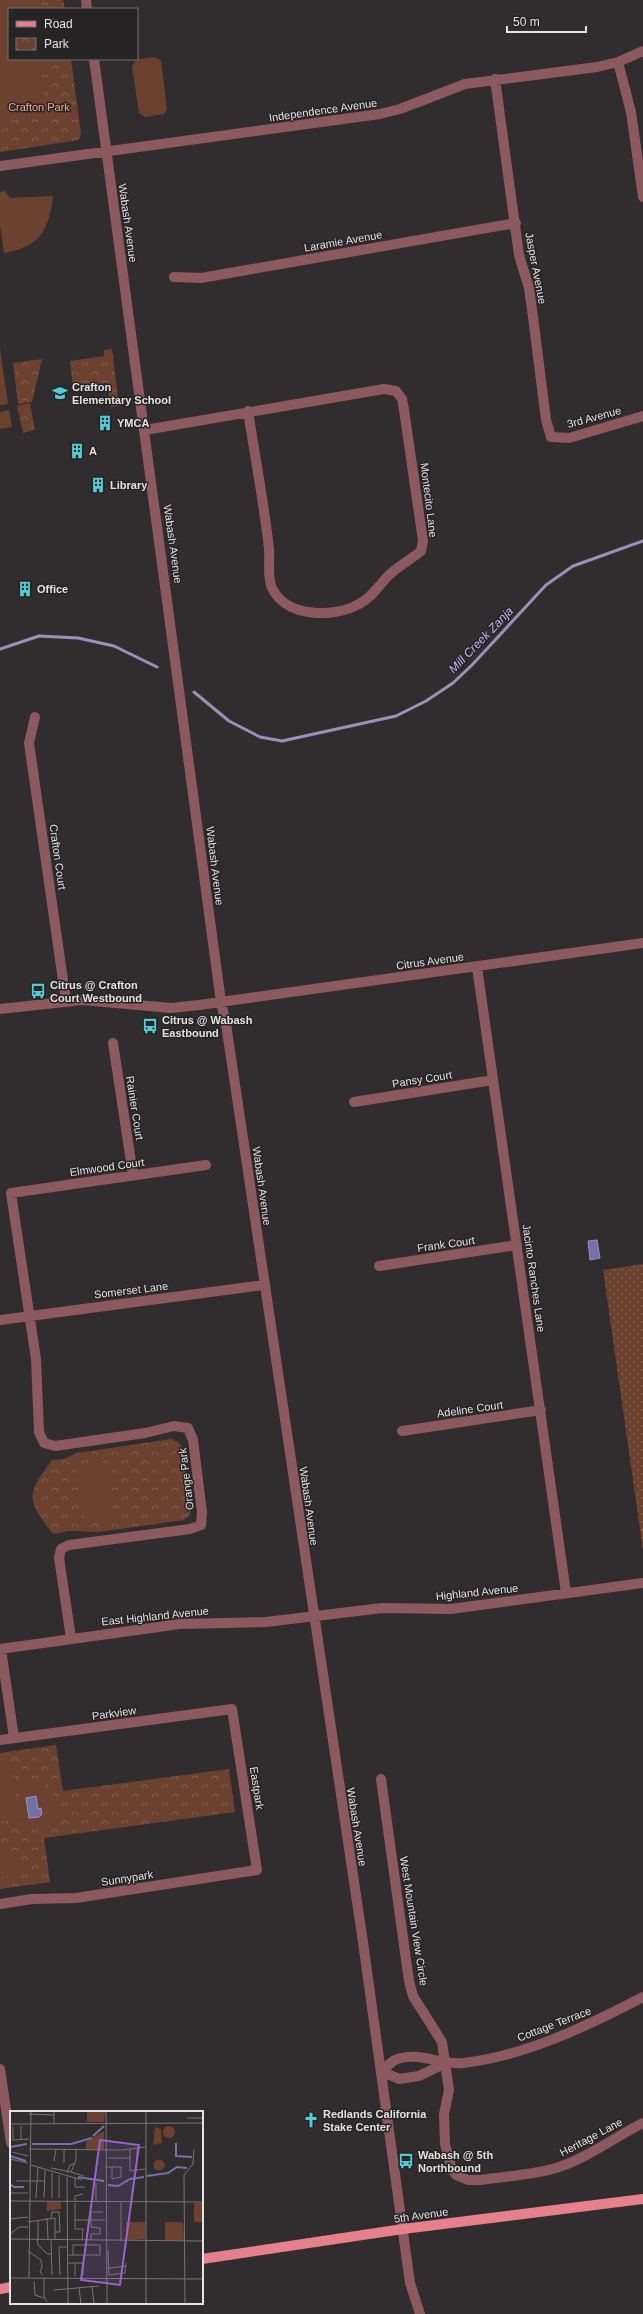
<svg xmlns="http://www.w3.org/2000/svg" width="643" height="2314" viewBox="0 0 643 2314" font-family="Arial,sans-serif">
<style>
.grass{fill:url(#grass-dots)}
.park{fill:url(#park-crowns)}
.pitch{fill:#6d4130}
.water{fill:#7670aa;stroke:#9792bb}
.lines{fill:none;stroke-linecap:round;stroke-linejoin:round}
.stream{stroke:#9792bb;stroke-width:3}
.minor{stroke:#8b595e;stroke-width:10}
.major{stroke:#e5808c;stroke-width:10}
.labels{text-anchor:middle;stroke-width:3;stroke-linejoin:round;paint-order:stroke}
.park-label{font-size:11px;fill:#f3ab90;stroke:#272426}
.street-label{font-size:11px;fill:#e3e1e2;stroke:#272426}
.poi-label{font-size:11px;font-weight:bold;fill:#e3e1e2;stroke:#272426;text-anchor:start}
.water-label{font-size:12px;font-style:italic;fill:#bdb7fa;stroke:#272426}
.inset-river{fill:none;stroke:#7670aa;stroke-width:2}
.inset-road{fill:none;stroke:#787577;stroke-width:1}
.view{fill:#9a62ca;fill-opacity:0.15;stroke:#9a62ca;stroke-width:2}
.inset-edge{fill:none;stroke:#e3e1e2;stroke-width:2}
</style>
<defs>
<pattern id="grass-dots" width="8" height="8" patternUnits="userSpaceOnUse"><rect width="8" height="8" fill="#6d4130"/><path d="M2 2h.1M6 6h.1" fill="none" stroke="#825c4e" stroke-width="1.8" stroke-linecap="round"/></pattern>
<pattern id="park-crowns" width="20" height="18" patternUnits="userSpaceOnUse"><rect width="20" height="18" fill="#6d4130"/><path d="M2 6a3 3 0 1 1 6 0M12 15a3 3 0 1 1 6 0" fill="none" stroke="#825c4e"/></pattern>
</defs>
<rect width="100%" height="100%" fill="#312d2f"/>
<path class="grass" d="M 643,1264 L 643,1550 L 603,1270 Z"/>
<path class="park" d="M 0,0 L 63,0 L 65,9 L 9,9 L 9,59 L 71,59 L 81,134 L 79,140 L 0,152 Z
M 112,349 L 119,406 L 111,407 L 107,383 L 73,387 L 70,361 L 104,356 L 104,350 Z
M 42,359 L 32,402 L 18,404 L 13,363 Z
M 30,403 L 35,430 L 23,433 L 17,406 Z
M 171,1439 L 178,1442 L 182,1447 L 191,1508 L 190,1515 L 184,1520 L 99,1532 L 69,1531 L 53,1534 C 26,1499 26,1495 52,1460 L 64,1459 L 77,1453 Z
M 56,1745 L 63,1791 L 229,1769 L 235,1812 L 44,1838 L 50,1882 L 0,1889 L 0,1753 Z"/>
<path class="pitch" d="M 0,0 L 31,0 L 33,9 L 9,9 L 9,59 L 39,59 L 47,116 L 0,122 Z
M 155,57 L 161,61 L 167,109 L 164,114 L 145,117 L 139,113 L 132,66 L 137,59 Z
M 5,191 L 10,198 L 53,196 C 49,231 39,247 4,253 L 0,225 L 0,192 Z
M 0,348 L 8,404 L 0,405 Z
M 9,410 L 12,427 L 0,429 L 0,412 Z
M 107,1462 L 114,1519 L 85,1522 L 77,1466 Z
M 8,1762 L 12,1766 L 18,1814 L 14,1819 L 0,1822 L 0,1763 Z
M 39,1779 L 39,1784 L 44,1783 L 60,1805 L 61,1814 L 49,1824 L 23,1826 L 19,1785 L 23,1784 L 22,1782 Z
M 19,1850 L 22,1874 L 0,1877 L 0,1853 Z"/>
<path class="water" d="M 597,1240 L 600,1258 L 590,1260 L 588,1241 Z
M 36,1796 L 38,1809 L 41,1808 L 42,1814 L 39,1817 L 29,1818 L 26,1798 Z"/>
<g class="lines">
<path class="stream" d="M 0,649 L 39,636 L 78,638 L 114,646 L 157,667
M 194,692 L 229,721 L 260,737 L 282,741 L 396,716 L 426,701 L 453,683 L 472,665 L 546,585 L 573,566 L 643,541"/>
<path class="minor" d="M 86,0 L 87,9
M 94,59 L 221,1002 L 226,1024 L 363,1942 L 410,2283 L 420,2314
M 618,62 L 631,112 L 643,197
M 495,79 L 519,255 L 529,288 L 533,317 L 546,420 L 551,437 L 569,438 L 643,416
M 0,166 L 380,114 L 400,109 L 465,84 L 597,67 L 618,62 L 643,51
M 174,277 L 201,278 L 516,223
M 145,430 L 384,389 L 396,391 L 402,399 L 404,410 L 423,541 L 421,551 C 410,560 397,567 387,577 C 378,587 372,597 359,604 C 335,618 286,618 272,588 C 267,577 270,561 269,549 C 264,503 255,457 248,411
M 35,717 L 29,743 L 66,1001
M 477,967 L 566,1593
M 0,1009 L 82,1000 L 171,1008 L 199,1005 L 643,943
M 113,1043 L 133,1175
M 354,1102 L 493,1080
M 379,1266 L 517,1245
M 0,1320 L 264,1285
M 402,1431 L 541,1410
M 71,1638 L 59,1558 L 61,1549 L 69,1545 L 190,1529 L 201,1525 L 202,1512 L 193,1440 L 188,1428 L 174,1426 L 145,1433 L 55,1446 L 44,1443 L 39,1432 L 36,1359 L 11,1193 L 206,1165
M 0,1649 L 180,1624 L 266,1622 L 382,1608 L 451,1609 L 643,1583
M 1,1649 L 14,1738
M 0,1740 L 232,1709 L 257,1870 L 76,1898 L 32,1899 L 0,1904
M 381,1779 L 409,1981 L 413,1996 L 442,2042 L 449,2090 L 444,2114 L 445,2144 L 452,2170 L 456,2175 L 468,2180 L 481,2180 C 505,2176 536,2175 559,2167 C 589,2157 615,2137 643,2123
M 446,2063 L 419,2076 L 399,2079 L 381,2071 C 386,2068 391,2062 395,2060 C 417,2050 442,2066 464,2063 C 528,2055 587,2026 643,1997
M 0,2069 L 11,2143"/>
<path class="major" d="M 202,2259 L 403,2229 L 643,2199
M 0,2289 L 11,2287"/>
</g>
<defs>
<symbol id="school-bare" viewBox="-9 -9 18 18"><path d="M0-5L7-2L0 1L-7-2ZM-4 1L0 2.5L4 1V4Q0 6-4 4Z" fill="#52ccd6" stroke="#272426" stroke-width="2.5" paint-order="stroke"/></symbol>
<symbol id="building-bare" viewBox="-9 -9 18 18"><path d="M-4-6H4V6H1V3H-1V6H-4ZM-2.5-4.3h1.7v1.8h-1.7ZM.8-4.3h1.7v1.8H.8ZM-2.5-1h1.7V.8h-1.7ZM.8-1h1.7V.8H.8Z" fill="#52ccd6" stroke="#272426" stroke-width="2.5" paint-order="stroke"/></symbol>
<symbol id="bus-bare" viewBox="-9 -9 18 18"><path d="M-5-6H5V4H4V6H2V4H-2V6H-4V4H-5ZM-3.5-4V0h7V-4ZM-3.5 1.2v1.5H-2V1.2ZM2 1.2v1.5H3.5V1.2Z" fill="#52ccd6" stroke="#272426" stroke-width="2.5" paint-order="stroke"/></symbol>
<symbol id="church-bare" viewBox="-9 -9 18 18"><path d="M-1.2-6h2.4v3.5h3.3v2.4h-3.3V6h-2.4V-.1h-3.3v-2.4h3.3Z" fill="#52ccd6" stroke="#272426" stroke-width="2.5" paint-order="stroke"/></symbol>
</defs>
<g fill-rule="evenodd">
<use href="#school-bare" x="49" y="382" width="22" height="22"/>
<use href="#building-bare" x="94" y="412" width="22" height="22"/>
<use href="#building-bare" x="66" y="440" width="22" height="22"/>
<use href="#building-bare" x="87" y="474" width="22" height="22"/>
<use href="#building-bare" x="14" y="578" width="22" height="22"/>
<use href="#bus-bare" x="27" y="980" width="22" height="22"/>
<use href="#bus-bare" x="139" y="1015" width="22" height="22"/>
<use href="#church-bare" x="300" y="2109" width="22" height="22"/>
<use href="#bus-bare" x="395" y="2150" width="22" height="22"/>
</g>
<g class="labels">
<g class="park-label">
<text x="39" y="111">Crafton Park</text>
</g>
<g class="street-label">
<text transform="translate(323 110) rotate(-8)" y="4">Independence Avenue</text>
<text transform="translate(128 223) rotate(82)" y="4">Wabash Avenue</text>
<text transform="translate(343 241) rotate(-10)" y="4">Laramie Avenue</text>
<text transform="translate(536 268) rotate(79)" y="4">Jasper Avenue</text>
<text transform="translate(594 417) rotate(-15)" y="4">3rd Avenue</text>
<text transform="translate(429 500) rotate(83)" y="4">Montecito Lane</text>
<text transform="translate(173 544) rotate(82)" y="4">Wabash Avenue</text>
<text transform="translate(58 857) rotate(82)" y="4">Crafton Court</text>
<text transform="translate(215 866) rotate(83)" y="4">Wabash Avenue</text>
<text transform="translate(430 961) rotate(-8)" y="4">Citrus Avenue</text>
<text transform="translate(422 1079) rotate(-9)" y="4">Pansy Court</text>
<text transform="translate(135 1108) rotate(81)" y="4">Rainier Court</text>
<text transform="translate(107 1167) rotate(-8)" y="4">Elmwood Court</text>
<text transform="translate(262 1186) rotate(82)" y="4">Wabash Avenue</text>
<text transform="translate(446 1244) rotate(-8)" y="4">Frank Court</text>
<text transform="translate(534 1278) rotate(82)" y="4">Jacinto Ranches Lane</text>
<text transform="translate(131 1290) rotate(-7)" y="4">Somerset Lane</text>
<text transform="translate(470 1409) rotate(-8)" y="4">Adeline Court</text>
<text transform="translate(186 1479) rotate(-97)" y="4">Orange Park</text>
<text transform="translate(309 1506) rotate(82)" y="4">Wabash Avenue</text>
<text transform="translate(477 1592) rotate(-6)" y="4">Highland Avenue</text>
<text transform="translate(155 1616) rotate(-6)" y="4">East Highland Avenue</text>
<text transform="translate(114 1713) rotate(-8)" y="4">Parkview</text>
<text transform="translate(257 1788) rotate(81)" y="4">Eastpark</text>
<text transform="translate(357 1827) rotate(81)" y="4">Wabash Avenue</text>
<text transform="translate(127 1878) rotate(-9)" y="4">Sunnypark</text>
<text transform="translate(414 1921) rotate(81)" y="4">West Mountain View Circle</text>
<text transform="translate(554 2024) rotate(-21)" y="4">Cottage Terrace</text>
<text transform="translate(591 2137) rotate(-28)" y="4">Heritage Lane</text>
<text transform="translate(421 2215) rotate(-8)" y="4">5th Avenue</text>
</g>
<g class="poi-label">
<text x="72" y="391">Crafton<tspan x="72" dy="13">Elementary School</tspan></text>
<text x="117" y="427">YMCA</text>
<text x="89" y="455">A</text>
<text x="110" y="489">Library</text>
<text x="37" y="593">Office</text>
<text x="50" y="989">Citrus @ Crafton<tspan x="50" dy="13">Court Westbound</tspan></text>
<text x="162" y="1024">Citrus @ Wabash<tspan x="162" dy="13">Eastbound</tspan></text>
<text x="323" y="2118">Redlands California<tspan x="323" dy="13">Stake Center</tspan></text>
<text x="418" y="2159">Wabash @ 5th<tspan x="418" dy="13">Northbound</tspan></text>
</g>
<g class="water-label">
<text transform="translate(481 640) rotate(-46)" y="4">Mill Creek Zanja</text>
</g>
</g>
<g transform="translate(10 2111)">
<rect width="193" height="193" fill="#312d2f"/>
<path d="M 77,0 L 95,0 L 94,11 L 77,11 ZM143.5 54a5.5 5.5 0 1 1 11 0a5.5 5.5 0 1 1-11 0ZM 37,91 L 51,91 L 51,98 L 37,100 ZM 184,92 L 193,92 L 193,111 L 184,111 ZM 116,111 L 135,111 L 135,128 L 116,129 Z" fill="#6d4130"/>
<path d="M 155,111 L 173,111 L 174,129 L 155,129 Z" fill="#6d4130"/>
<path d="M 94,20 L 94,38 L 76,38 L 76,31 Z" fill="#6d4130"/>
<path d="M153 21a6 6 0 1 1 12 0a6 6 0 1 1-12 0ZM 145,16 L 151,18 L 152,32 L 143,34 Z" fill="#6d4130"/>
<path class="inset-river" d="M 83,25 L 94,15M 166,32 L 166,45 L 182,46M 22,33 L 61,33 L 82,27M 0,36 L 17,33M 0,45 L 16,50M 137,65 L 158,62 L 167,56 L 177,57M 68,66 L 94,70M 0,73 L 4,76 L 14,76M 98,74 L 108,75 L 120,68 L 134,66"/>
<path class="inset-road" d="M 44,0 L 44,13M 96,0 L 97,193M 136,0 L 136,193M 19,3 L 44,4M 177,7 L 193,7M 0,13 L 193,12M 11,15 L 11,28M 3,16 L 3,29 L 19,28M 19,38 L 112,39 L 136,36M 54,38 L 54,52M 120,38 L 120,60 L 135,58M 127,38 L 127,51M 2,41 L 18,45M 98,47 L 120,47M 0,48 L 18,52M 44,50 L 46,38M 21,54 L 72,69M 95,56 L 111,56 L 111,66 L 102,68 L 102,56M 41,57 L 61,61 L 66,49 L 66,39M 61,61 L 74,65M 57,62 L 60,54 L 64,53M 0,64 L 1,48M 49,64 L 49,87M 57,66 L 58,193M 65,67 L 65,76 L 75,76M 6,70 L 34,70M 1,82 L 18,82M 26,87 L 28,56M 34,87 L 35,59M 42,87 L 42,62M 0,90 L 193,91M 65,90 L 65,85 L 73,83M 86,90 L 86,72M 111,91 L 111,130M 65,92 L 65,118 L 73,118 L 72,128M 37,107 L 38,128M 41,107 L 42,101 L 49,101 L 50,121 L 45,121M 0,108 L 18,106M 65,109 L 95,109M 28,110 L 28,128M 18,111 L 45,107 L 45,128M 0,123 L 9,116 L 18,116M 0,128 L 193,130M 27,128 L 28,134 L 37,143 L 42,143M 41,128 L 42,164M 81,128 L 81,123 L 90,123 L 90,117 L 81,116 L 81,101 L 93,101M 98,139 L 99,164 L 115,162 L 116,152M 18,140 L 31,149 L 32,156 L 30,161 L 33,164M 57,144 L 90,144 L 90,134 L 63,134 L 63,144M 57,152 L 73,152 L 73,164M 65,152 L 65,165M 99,157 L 116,155M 50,164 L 49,136 L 57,136M 0,167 L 193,168M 19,167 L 21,0M 34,167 L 34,185 L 37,191M 24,170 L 25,184 L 34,187M 82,175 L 84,193M 69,177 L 71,193M 44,179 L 89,175M 175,193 L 174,64 L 183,53 L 184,38"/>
<path class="view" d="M 90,29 L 129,34 L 110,174 L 71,169 Z"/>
<rect width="193" height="193" class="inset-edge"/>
</g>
<rect x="8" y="8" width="130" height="52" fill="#272426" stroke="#727071"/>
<rect x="16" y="21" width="20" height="6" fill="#e5808c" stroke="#727071"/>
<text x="44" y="28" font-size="12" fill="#e3e1e2">Road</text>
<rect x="16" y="38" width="20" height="12" fill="url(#park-crowns)" stroke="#727071"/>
<text x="44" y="48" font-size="12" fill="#e3e1e2">Park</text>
<path d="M507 26v6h79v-6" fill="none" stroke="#e3e1e2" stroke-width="2"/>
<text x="513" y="26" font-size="12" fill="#e3e1e2" stroke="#272426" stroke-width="3" paint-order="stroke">50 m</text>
</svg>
